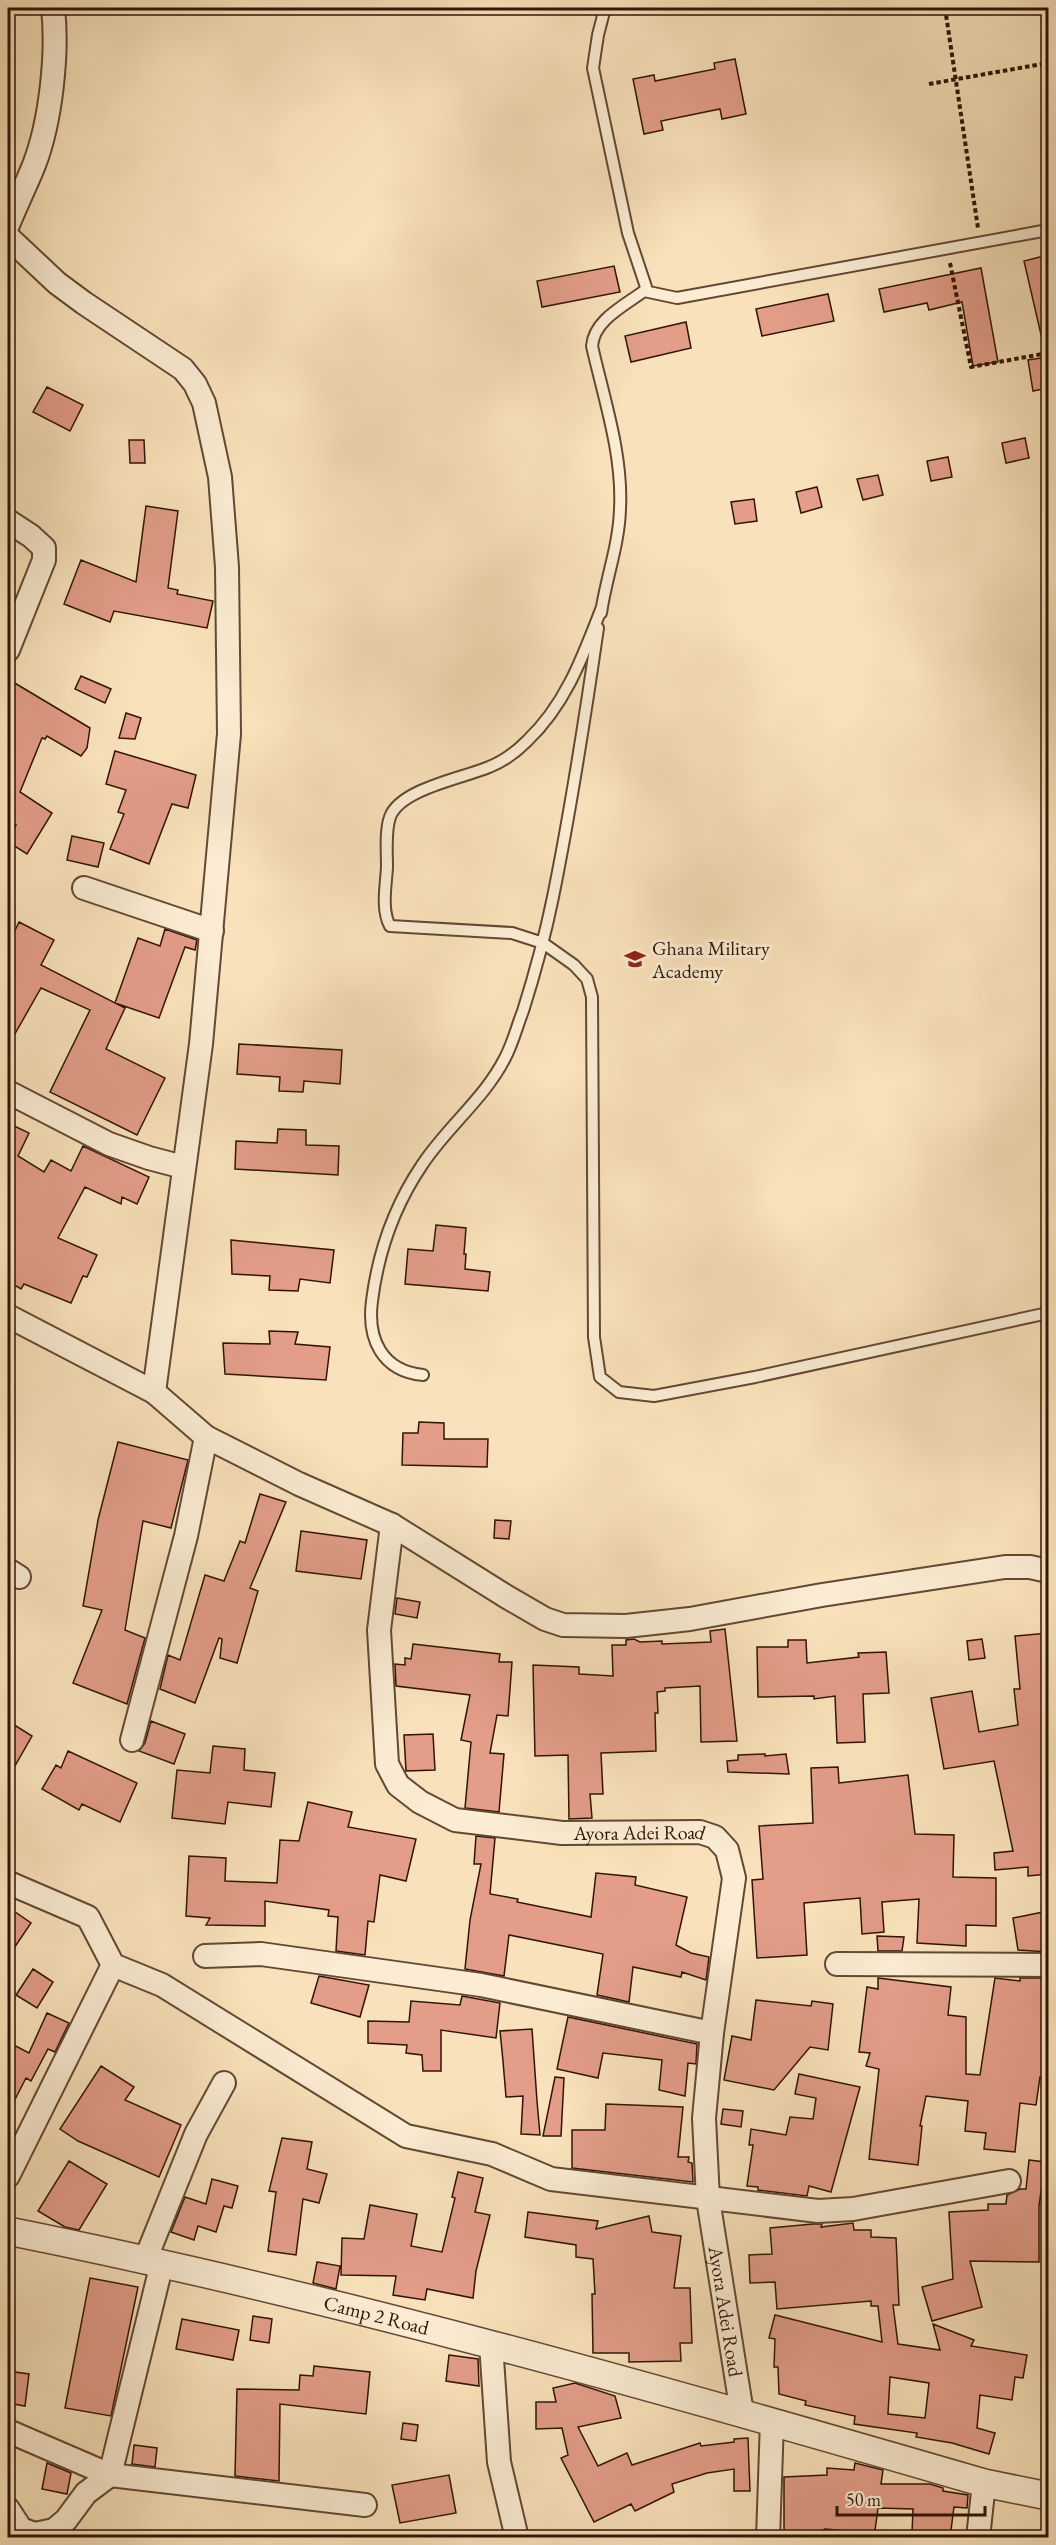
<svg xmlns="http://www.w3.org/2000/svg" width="1056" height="2545" viewBox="0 0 1056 2545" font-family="'EB Garamond',serif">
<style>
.building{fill:#e39d89;stroke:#311406;stroke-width:1.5;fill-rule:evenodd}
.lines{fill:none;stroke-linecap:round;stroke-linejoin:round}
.service-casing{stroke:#634833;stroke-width:14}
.minor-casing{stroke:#634833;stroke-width:26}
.tertiary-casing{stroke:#634833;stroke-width:30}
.path{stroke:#311406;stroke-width:4;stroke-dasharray:4.5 3;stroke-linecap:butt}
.service{stroke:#fbecd3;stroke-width:10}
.minor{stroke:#fbecd3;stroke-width:22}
.tertiary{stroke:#fbecd3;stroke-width:27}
.labels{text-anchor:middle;stroke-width:6;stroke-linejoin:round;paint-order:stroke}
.poi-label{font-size:20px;fill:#311406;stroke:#fbecd3;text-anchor:start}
.street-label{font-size:20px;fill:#311406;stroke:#fbecd3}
</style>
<rect width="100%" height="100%" fill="#f9e2bb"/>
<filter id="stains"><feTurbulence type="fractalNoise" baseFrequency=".00333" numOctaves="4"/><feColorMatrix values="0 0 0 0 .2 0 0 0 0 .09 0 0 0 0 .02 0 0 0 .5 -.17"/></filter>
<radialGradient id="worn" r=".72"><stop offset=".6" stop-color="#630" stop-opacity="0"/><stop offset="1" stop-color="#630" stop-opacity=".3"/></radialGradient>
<path class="building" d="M 735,59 L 746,114 L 722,119 L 720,109 L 661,121 L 663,130 L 644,134 L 633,79 L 654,75 L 655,81 L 715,69 L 714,63 Z
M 1048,255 L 1048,339 L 1042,339 L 1024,261 Z
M 614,266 L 620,292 L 542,307 L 537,281 Z
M 981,268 L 998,362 L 973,366 L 962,302 L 929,310 L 927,303 L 884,312 L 879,289 Z
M 828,294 L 834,321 L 762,336 L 756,309 Z
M 686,322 L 691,348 L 631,362 L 625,336 Z
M 1048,357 L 1048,388 L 1033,391 L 1028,360 Z
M 47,387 L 83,405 L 70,431 L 33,412 Z
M 1025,438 L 1029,458 L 1006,463 L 1002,443 Z
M 129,440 L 144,440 L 145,463 L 130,463 Z
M 948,457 L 952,477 L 931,481 L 927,461 Z
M 878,475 L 883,495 L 863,500 L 857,479 Z
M 817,487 L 822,507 L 801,513 L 796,492 Z
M 754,499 L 757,521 L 735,524 L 731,502 Z
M 146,506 L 178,511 L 168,588 L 178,590 L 177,594 L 213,601 L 207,628 L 114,611 L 110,622 L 64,604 L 81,560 L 136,582 Z
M 81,676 L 111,689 L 105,703 L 75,689 Z
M 8,679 L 90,728 L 87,748 L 81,756 L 47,736 L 45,739 L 42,738 L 20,792 L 52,813 L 27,854 L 8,842 L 16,825 L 8,822 Z
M 126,713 L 141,718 L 135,739 L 119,738 Z
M 115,751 L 196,775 L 188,808 L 172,804 L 149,864 L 110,849 L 124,814 L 118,812 L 126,790 L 106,784 Z
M 72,836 L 104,843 L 98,867 L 67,860 Z
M 19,922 L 54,940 L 41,965 L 125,1008 L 106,1049 L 165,1078 L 137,1135 L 50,1092 L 90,1010 L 41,988 L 8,1046 L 8,945 Z
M 165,929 L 197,940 L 195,950 L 185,947 L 159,1018 L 115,1003 L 138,938 L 160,946 Z
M 239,1044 L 342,1050 L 340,1084 L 304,1081 L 303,1092 L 279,1091 L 280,1077 L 237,1074 Z
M 8,1123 L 29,1133 L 18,1156 L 44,1172 L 51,1160 L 71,1171 L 83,1146 L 149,1177 L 137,1204 L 122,1197 L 121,1204 L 85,1187 L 58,1238 L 97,1255 L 87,1277 L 83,1276 L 71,1303 L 24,1284 L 21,1289 L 8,1281 Z
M 278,1129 L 306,1130 L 306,1145 L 339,1146 L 338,1175 L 235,1169 L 236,1141 L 277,1143 Z
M 436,1225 L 466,1228 L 464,1254 L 466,1254 L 465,1269 L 490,1272 L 488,1291 L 405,1284 L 408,1249 L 433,1251 Z
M 231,1240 L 334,1250 L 330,1283 L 300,1279 L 298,1291 L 269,1290 L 270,1276 L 232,1274 Z
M 269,1331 L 298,1332 L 295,1344 L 330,1347 L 326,1380 L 225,1374 L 223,1343 L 270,1344 Z
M 419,1422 L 444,1423 L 444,1439 L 488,1439 L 487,1467 L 402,1465 L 403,1433 L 418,1433 Z
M 118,1442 L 188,1460 L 171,1528 L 143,1521 L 125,1630 L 145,1638 L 127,1704 L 73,1683 L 102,1610 L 83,1606 L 98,1520 Z
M 260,1494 L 286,1502 L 250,1588 L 258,1591 L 237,1663 L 220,1658 L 222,1639 L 219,1638 L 195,1703 L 160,1689 L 168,1655 L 180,1660 L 205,1575 L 224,1581 L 240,1541 L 245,1543 Z
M 495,1520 L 511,1521 L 509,1539 L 494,1538 Z
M 301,1531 L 367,1540 L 361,1579 L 296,1571 Z
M 397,1598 L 420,1602 L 417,1618 L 395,1614 Z
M 725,1629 L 737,1741 L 701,1742 L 700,1686 L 665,1688 L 665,1691 L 657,1692 L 658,1713 L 655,1713 L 656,1751 L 601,1753 L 603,1794 L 590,1794 L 592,1818 L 569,1819 L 568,1755 L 535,1756 L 533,1665 L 579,1667 L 579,1674 L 613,1676 L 612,1645 L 626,1645 L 626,1640 L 634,1639 L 640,1642 L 662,1641 L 662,1644 L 711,1642 L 710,1631 Z
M 1048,1633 L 1048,1874 L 1028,1876 L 1028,1867 L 995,1870 L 994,1853 L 1013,1851 L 994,1761 L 944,1769 L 931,1698 L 972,1691 L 979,1732 L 1018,1725 L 1014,1689 L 1020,1689 L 1015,1636 Z
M 982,1639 L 985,1658 L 969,1660 L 967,1641 Z
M 788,1640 L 806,1640 L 807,1663 L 859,1657 L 858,1653 L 886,1652 L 889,1693 L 863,1694 L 865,1742 L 837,1743 L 835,1696 L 814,1699 L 814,1696 L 758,1697 L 757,1647 L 788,1647 Z
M 413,1644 L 500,1654 L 499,1662 L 512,1662 L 508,1716 L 497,1715 L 490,1753 L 504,1754 L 499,1812 L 465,1808 L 471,1742 L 461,1740 L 470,1695 L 396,1686 L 395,1664 L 405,1665 L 405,1658 L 411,1659 Z
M 8,1721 L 32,1736 L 8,1778 Z
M 151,1721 L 185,1734 L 174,1764 L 139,1751 L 145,1743 Z
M 433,1734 L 435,1770 L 406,1771 L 404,1735 Z
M 213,1746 L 245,1749 L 244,1770 L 275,1773 L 271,1807 L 228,1802 L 225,1824 L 172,1818 L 177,1770 L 210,1773 Z
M 68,1751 L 137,1783 L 120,1822 L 82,1804 L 79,1810 L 42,1789 L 56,1765 L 61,1768 Z
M 765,1754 L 765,1756 L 786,1754 L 789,1774 L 728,1772 L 727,1761 L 738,1760 L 738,1755 Z
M 838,1767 L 839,1783 L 908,1775 L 915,1834 L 954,1835 L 953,1877 L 996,1878 L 996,1926 L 966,1925 L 966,1946 L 917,1943 L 919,1899 L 882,1902 L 884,1932 L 862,1934 L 860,1898 L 804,1903 L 807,1955 L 757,1958 L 752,1880 L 763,1879 L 759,1826 L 813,1823 L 811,1768 Z
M 308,1802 L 352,1812 L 348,1827 L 416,1839 L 406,1881 L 380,1875 L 374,1922 L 368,1921 L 365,1955 L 336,1951 L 338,1917 L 328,1916 L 329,1910 L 265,1901 L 265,1926 L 206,1925 L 210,1918 L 186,1916 L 189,1856 L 226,1858 L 225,1881 L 277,1883 L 280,1840 L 299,1841 Z
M 476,1836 L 495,1838 L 490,1894 L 518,1899 L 517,1902 L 591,1917 L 596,1873 L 636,1877 L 635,1885 L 687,1897 L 676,1945 L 691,1953 L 709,1957 L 706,1980 L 682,1972 L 681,1977 L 633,1967 L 629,2002 L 597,1995 L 603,1954 L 509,1935 L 504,1976 L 465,1969 L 470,1920 L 481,1864 L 474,1864 Z
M 8,1907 L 31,1923 L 8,1957 Z
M 1048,1911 L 1048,1952 L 1018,1950 L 1013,1918 Z
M 877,1936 L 904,1937 L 902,1951 L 878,1951 Z
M 33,1969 L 53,1982 L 37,2008 L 16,1995 Z
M 319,1976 L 369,1985 L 360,2017 L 311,2003 Z
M 878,1978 L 951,1987 L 948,2015 L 966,2017 L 966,2074 L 980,2075 L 995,1978 L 1020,1981 L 1020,1978 L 1048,1978 L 1048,2014 L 1044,2043 L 1048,2044 L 1043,2078 L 1040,2077 L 1036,2105 L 1020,2103 L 1015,2152 L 984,2149 L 986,2133 L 965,2131 L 968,2101 L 926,2096 L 920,2126 L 922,2126 L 918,2165 L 869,2159 L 879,2069 L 866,2066 L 870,2053 L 859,2052 L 867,1987 L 878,1989 Z
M 462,1996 L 500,2003 L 496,2038 L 441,2030 L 441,2071 L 423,2071 L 422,2055 L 406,2053 L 407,2045 L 368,2043 L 368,2021 L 409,2022 L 411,2001 L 460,2005 Z
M 756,2000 L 811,2006 L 812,2001 L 833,2004 L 828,2050 L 810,2047 L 774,2090 L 724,2080 L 732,2036 L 751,2040 Z
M 47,2013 L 69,2023 L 55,2052 L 48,2049 L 31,2081 L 26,2078 L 8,2113 L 8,2042 L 29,2053 Z
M 568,2017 L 697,2044 L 696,2064 L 688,2063 L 685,2096 L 659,2090 L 662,2060 L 603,2053 L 598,2078 L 557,2069 Z
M 532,2029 L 537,2101 L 540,2135 L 521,2134 L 523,2096 L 506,2097 L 503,2061 L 500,2031 Z
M 101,2066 L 134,2087 L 125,2100 L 181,2125 L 159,2177 L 78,2141 L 60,2129 Z
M 799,2074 L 860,2087 L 831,2192 L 809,2186 L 807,2196 L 758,2190 L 758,2187 L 747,2186 L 753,2145 L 749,2145 L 751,2129 L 786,2135 L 790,2117 L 813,2119 L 816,2098 L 795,2094 Z
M 555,2077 L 564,2078 L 561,2136 L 543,2136 Z
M 606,2104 L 683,2107 L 678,2157 L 689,2157 L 688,2162 L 692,2163 L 693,2182 L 572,2168 L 572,2130 L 605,2130 Z
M 723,2109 L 743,2111 L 741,2127 L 721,2124 Z
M 282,2138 L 312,2142 L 307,2169 L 327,2174 L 319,2203 L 303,2199 L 296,2255 L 268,2251 L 276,2192 L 269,2191 Z
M 1029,2160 L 1045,2162 L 1039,2206 L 1039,2262 L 970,2261 L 982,2307 L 932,2321 L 922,2287 L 953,2279 L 949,2212 L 988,2210 L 988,2204 L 1006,2204 L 1007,2195 L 1020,2189 L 1026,2189 Z
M 69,2161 L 107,2184 L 79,2230 L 65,2227 L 38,2211 Z
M 458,2172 L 483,2178 L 475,2212 L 490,2215 L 476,2271 L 473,2298 L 427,2289 L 425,2300 L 393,2295 L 396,2276 L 341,2275 L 342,2238 L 364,2239 L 370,2205 L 417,2214 L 411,2246 L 442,2252 L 455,2198 L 452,2197 Z
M 212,2179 L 238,2186 L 232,2208 L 224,2206 L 216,2232 L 198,2226 L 194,2240 L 171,2232 L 185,2197 L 206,2204 Z
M 528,2212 L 598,2221 L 596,2229 L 649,2216 L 652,2232 L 681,2236 L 674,2288 L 690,2288 L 692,2343 L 680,2343 L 681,2361 L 629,2362 L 629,2353 L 593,2353 L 592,2294 L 595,2294 L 593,2259 L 576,2257 L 576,2245 L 525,2237 Z
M 853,2223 L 854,2230 L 871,2230 L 871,2237 L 896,2238 L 899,2305 L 893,2305 L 898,2344 L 940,2350 L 933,2324 L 974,2340 L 971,2346 L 1027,2355 L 1023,2378 L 1015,2377 L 1012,2400 L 980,2395 L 977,2428 L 995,2433 L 989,2454 L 952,2443 L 916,2437 L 917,2433 L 854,2424 L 855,2416 L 805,2405 L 806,2401 L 779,2394 L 778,2367 L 774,2367 L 775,2339 L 769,2338 L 775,2315 L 882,2342 L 878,2306 L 871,2306 L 871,2301 L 777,2309 L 775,2282 L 750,2283 L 749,2255 L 772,2254 L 770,2228 L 813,2224 L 822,2224 L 821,2227 ZM 890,2377 L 929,2383 L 925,2418 L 888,2414 Z
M 317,2262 L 340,2266 L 336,2289 L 313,2283 Z
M 90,2278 L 138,2287 L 111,2416 L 65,2408 Z
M 253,2316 L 272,2319 L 269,2343 L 250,2340 Z
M 182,2319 L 239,2330 L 233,2360 L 176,2349 Z
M 449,2355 L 478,2359 L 479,2386 L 446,2381 Z
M 314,2366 L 370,2372 L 366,2414 L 280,2404 L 279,2481 L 235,2476 L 237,2389 L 299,2390 L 300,2375 L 313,2376 Z
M 8,2371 L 29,2374 L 25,2406 L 8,2403 Z
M 575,2383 L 615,2396 L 621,2418 L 578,2427 L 598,2466 L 627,2453 L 632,2465 L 700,2443 L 701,2446 L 734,2442 L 734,2439 L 748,2438 L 750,2491 L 734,2491 L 734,2469 L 707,2473 L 672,2484 L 674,2492 L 635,2511 L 631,2504 L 594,2522 L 561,2458 L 568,2455 L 562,2428 L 536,2429 L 536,2402 L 556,2402 L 553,2388 Z
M 403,2423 L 418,2425 L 416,2441 L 401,2439 Z
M 134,2445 L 157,2448 L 155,2467 L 132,2464 Z
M 47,2463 L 71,2473 L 67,2494 L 42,2489 Z
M 855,2463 L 883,2470 L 881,2484 L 930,2484 L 943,2488 L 943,2491 L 968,2495 L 967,2508 L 954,2507 L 950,2538 L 912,2533 L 913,2509 L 878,2508 L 874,2538 L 845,2538 L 846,2531 L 825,2529 L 808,2538 L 784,2538 L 784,2477 L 827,2475 L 827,2468 L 854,2470 Z
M 449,2475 L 456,2513 L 400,2523 L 392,2485 Z"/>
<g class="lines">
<defs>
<path id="service" d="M 605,8 L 598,35 L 593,68 L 628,233 L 646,287 L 644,291 L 677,298 L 1048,230
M 602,607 C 583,656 566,704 527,741 C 517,751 502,762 489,767 C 463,778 400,789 390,817 C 385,831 387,852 387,867 C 386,885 381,910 390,926 L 512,933 L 543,943 L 574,965 L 587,979 L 592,997 L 594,1337 L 600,1377 L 619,1392 L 654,1396 L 755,1377 L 1048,1313
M 601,613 C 606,578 619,545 620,509 C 623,455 604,399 592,346 C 594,320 624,306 644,291
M 423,1375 C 382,1371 367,1339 372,1301 C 378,1253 395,1205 422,1165 C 446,1128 485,1098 505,1058 C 513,1043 517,1026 523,1011 C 535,973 545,936 553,897 C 571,808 585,718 598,628"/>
<g id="minor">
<path d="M 8,225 C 16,205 26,185 34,165 C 51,121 58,53 53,8"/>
<path d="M 8,237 L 57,283 L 84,303 L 183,369 L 195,384 L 204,403 L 220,477 L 227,567 L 229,734 L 201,1044 L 154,1392"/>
<path d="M 8,521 L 31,536 L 44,548 L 44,560 L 8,650"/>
<path d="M 84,888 L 212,931"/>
<path d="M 8,1092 L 109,1144 L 149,1158 L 183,1167"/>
<path d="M 8,1316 L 154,1392 L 206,1437 L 299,1484 L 392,1525 L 507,1597 L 545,1619 L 563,1625 L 626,1626 L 690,1619 L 822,1595 L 1005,1567 L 1030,1567 L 1048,1571"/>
<path id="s1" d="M 392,1525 L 379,1630 L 387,1764 L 398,1785 L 420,1802 L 455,1820 L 562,1833 L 700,1832 L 715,1837 L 727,1850 L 734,1878 L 712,2033 L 704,2118 L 708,2199 L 742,2413"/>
<path d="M 8,1570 L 19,1577"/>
<path d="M 132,1740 L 186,1536 L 206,1437"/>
<path d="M 9,1883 L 88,1917 L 113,1965 L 162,1985 L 406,2136 L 492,2154 L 551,2179 L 818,2211 L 853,2209 L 1009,2181"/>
<path d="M 205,1956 L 261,1954 L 481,1985 L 712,2033"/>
<path d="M 837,1964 L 1048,1965"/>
<path d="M 8,2176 L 113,1965"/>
<path d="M 146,2258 L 196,2134 L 224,2083"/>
<path d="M 491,2344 L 499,2462 L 517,2538"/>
<path d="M 8,2431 L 110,2475 L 365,2505"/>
<path d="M 8,2509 L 21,2529 L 35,2534 L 54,2530 L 66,2520 L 86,2493 L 110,2475 L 162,2263"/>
<path d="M 768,2538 L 772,2421"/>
<path d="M 978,2538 L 984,2483"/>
</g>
<g id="tertiary">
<path id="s2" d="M 8,2231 C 337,2297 661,2389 984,2483 L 1048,2496"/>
</g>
</defs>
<use href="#service" class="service-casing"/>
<use href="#minor" class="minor-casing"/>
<use href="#tertiary" class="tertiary-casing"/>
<path class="path" d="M 945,8 L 978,228
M 918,10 L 925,8
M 929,84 L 1048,63
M 1046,244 L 1048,255
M 950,263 L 971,367 L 1048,353"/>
<use href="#service" class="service"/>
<use href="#minor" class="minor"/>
<use href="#tertiary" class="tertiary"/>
</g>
<defs>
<symbol id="school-bare" viewBox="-9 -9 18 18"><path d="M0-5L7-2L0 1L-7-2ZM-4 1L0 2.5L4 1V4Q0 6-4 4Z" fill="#8f2418" stroke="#fbecd3" stroke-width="2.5" paint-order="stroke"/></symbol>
</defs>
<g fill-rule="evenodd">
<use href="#school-bare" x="620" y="944" width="30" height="30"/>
</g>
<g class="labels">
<g class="poi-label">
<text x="652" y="955">Ghana Military<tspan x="652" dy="23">Academy</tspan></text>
</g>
<g class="street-label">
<text dy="7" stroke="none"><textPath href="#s1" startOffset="516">Ayora Adei Road</textPath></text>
<text dy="7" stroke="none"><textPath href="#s1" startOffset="1076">Ayora Adei Road</textPath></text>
<text dy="7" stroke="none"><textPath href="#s2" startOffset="378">Camp 2 Road</textPath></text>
</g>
</g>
<rect width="1056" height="2545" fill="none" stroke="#f9e2bb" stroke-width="30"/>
<rect x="9" y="9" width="1038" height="2527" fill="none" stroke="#311406" stroke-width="3"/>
<rect x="15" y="15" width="1026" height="2515" fill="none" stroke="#311406" stroke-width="1.5"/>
<path d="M837 2506v9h148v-9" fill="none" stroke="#311406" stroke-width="3"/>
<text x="846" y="2506" font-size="18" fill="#311406" stroke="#fbecd3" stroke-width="4.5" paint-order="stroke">50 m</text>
<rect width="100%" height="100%" filter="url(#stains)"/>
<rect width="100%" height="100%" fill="url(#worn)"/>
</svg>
